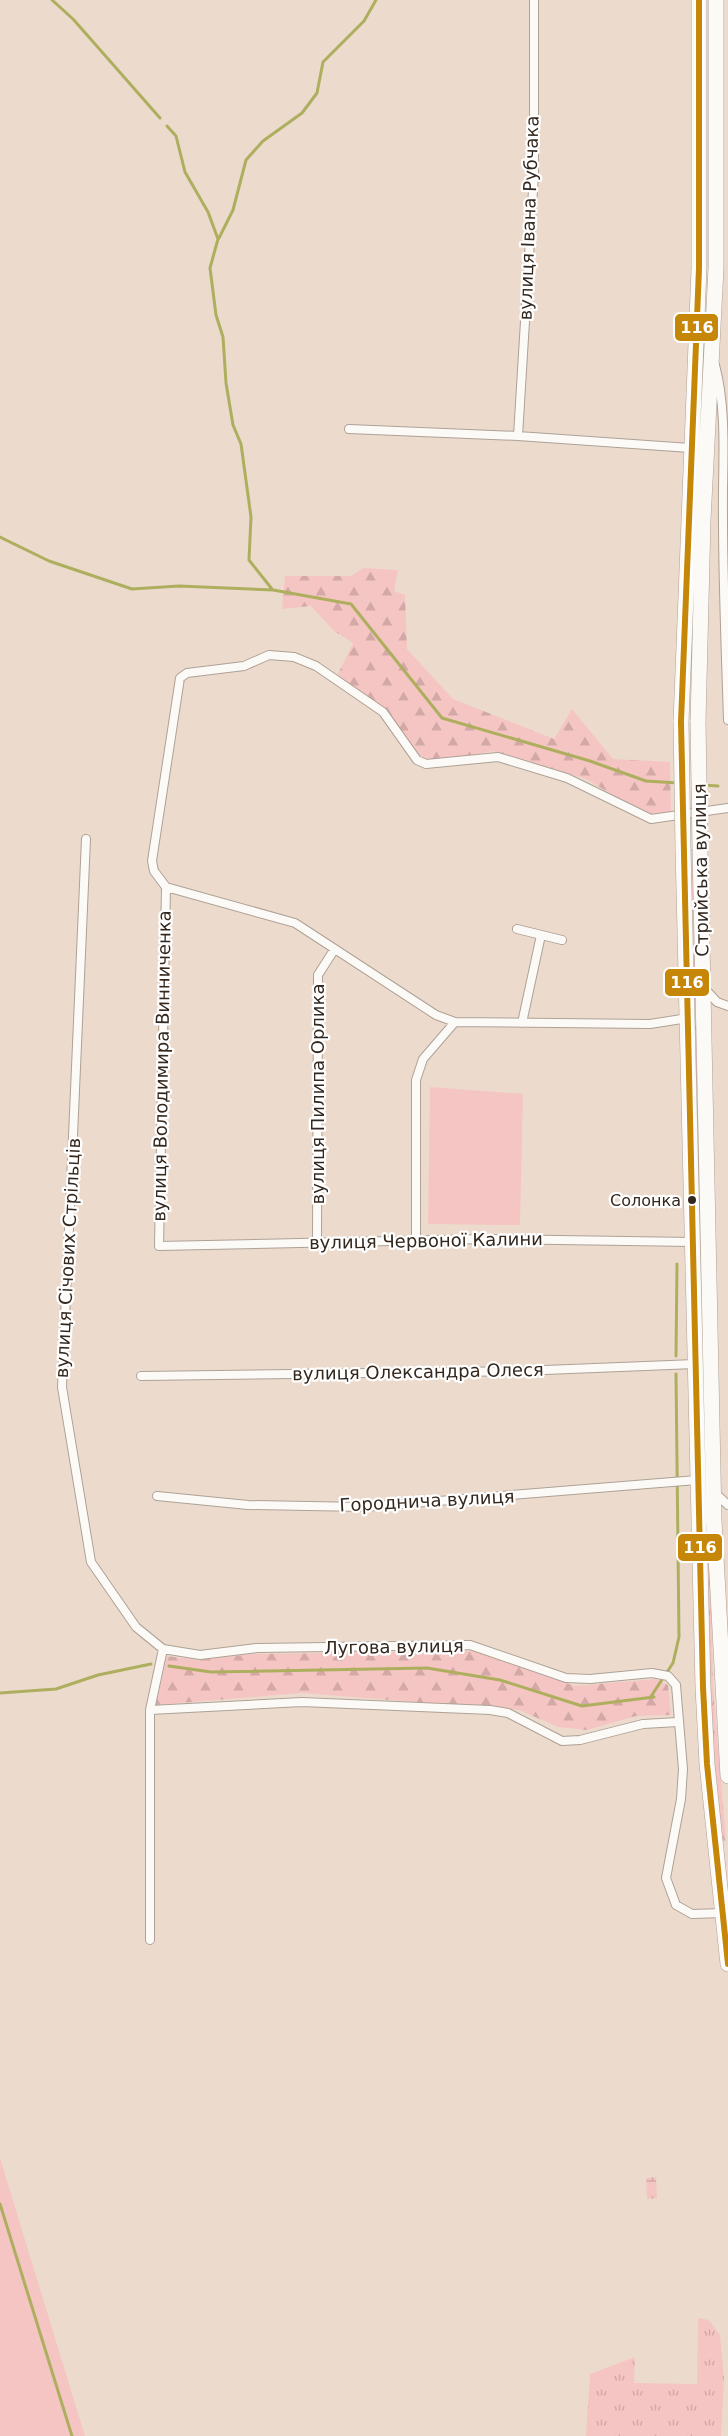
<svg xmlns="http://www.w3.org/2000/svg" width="728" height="2436" viewBox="0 0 728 2436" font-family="'DejaVu Sans',sans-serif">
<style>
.grass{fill:url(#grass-tufts)}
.forest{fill:url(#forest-firs)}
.wetland{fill:url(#wetland-marsh)}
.green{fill:#f5c5c3}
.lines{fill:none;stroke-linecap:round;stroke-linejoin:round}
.stream{stroke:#aeae5f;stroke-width:3}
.street-casing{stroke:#aea196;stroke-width:10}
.highway-casing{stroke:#aea196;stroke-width:16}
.street{stroke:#fcfaf7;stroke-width:8}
.highway{stroke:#fcfaf7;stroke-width:15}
.highway-bridge-casing{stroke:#aea196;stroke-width:16;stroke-linecap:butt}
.highway-bridge{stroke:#fcfaf7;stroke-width:15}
.bus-1-casing{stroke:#fff;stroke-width:10}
.bus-1{stroke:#c68608;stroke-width:6}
.bus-dot{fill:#34281e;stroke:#fff;stroke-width:2}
.labels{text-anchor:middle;stroke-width:4.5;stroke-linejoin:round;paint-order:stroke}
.bus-label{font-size:16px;fill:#34281e;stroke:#fff;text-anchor:end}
.street-label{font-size:18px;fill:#34281e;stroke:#fff}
.line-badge{stroke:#fff;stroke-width:2}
.badge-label{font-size:16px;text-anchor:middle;font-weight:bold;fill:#fff}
</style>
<defs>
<pattern id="grass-tufts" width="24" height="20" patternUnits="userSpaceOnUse" patternTransform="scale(1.5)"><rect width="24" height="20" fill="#f5c5c3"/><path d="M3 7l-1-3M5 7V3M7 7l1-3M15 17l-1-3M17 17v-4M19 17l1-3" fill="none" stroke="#d3a9a7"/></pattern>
<pattern id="forest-firs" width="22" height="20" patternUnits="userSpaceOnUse" patternTransform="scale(1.5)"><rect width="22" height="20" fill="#f5c5c3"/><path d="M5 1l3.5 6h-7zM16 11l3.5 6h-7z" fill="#d3a9a7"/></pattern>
<pattern id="wetland-marsh" width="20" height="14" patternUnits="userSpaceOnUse" patternTransform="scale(1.5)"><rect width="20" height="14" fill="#f5c5c3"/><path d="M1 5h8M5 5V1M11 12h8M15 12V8" fill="none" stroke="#d3a9a7"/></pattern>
</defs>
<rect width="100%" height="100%" fill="#ecdbcc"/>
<path class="grass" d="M 705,0 L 710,0 L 711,266 L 706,266 Z
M 694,848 L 704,1262 L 700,1262 L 691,849 Z
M 700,1268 L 704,1268 L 713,1687 L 726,1841 L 721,1841 L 708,1687 Z
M 698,2318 L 709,2320 L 720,2335 L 724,2379 L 721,2436 L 586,2436 L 590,2374 L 635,2357 L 634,2383 L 697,2384 Z"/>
<path class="forest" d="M 363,568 L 398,570 L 394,591 L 405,595 L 407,649 L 453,699 L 554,739 L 572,709 L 613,759 L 670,762 L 671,812 L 650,817 L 586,779 L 493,751 L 438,761 L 420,758 L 389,712 L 337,676 L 353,643 L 334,631 L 311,606 L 282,609 L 285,576 L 351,576 Z
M 473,1651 L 575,1686 L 656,1679 L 668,1685 L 671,1715 L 636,1716 L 587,1730 L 558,1727 L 519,1710 L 301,1693 L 156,1705 L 167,1656 L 198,1660 L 253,1654 Z"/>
<path class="wetland" d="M 656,2177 L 657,2198 L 647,2199 L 646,2178 Z"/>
<path class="green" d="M 430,1087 L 523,1094 L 520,1225 L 428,1224 Z
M 0,2158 L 85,2436 L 0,2436 Z"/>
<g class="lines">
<path class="stream" d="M 52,0 L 73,19 L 160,118
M 167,126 L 176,136 L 185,172 L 208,212 L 218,239 L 210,268 L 216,315 L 223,337 L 226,383 L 233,425 L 241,444 L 251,517 L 249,560 L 272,589
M 219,238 L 233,210 L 246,160 L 263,141 L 302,113 L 317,93 L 323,62 L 364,21 L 376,0
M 0,537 L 49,561 L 132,589 L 179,586 L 273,590 L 351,604 L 442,718 L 590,761 L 646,781 L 678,783
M 703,785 L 718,786
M 676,1356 L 677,1264
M 169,1666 L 211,1672 L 427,1668 L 500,1680 L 582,1706 L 654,1697
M 667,1672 L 673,1663 L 679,1637 L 676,1374
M 0,1693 L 56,1689 L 98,1675 L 151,1664
M 650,1698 L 663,1678
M 0,2204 L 72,2436"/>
<defs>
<path id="street" d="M 715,365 C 728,414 722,468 723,519 C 723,586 726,653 728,720
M 349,429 L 518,436 L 690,448
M 518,436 L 534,174 L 534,0
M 86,839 L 62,1387 L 91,1562 L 136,1627 L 163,1649
M 166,887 L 159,1246 L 484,1239 L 693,1242
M 517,929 L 562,940
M 705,989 L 717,1002 L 728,1006
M 688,1018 L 650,1024 L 455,1022 L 436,1015 L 295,923 L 166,887 L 154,871 L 152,861 L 180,678 L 187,673 L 244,666 L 269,655 L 294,657 L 316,666 L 383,712 L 417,760 L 426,764 L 498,757 L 567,778 L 651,819 L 728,808
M 522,1023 L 541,935
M 416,1241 L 416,1080 L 423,1059 L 455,1022
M 317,1242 L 318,975 L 334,950
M 141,1376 L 520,1371 L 695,1364
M 716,1494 L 728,1505
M 157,1496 L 248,1505 L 364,1507 L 697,1480
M 163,1649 L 200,1655 L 257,1648 L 470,1645 L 566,1678 L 590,1679 L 652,1673 L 668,1676 L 676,1685 L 683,1769 L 681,1799 L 666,1878 L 676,1905 L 692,1914 L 723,1913
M 163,1649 L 150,1710 L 302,1702 L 490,1710 L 508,1713 L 562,1741 L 580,1740 L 643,1724 L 678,1722
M 150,1940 L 150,1710"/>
<path id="highway" d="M 681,722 L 699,268 L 699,0
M 698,722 L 703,520 L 716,268 L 716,0
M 683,848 L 703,1687 L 707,1764 L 728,1964
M 700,848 L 714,1520 L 728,1776"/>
</defs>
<use href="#street" class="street-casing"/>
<use href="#highway" class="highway-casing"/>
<use href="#street" class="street"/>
<use href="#highway" class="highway"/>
<defs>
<path id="highway-bridge" d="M 681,722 L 683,848
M 698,722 L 700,848"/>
</defs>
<use href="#highway-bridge" class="highway-bridge-casing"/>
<use href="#highway-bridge" class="highway-bridge"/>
<defs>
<path id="bus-1" d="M 699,0 L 699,268 L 681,722 L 703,1687 L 707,1764 L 728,1964"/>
</defs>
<use href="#bus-1" class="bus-1-casing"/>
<use href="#bus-1" class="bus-1"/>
</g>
<circle class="bus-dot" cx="692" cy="1200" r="5"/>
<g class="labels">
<g class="bus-label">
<text x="681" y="1206">Солонка</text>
</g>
<g class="street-label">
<text transform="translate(529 218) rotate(-88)" y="6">вулиця Івана Рубчака</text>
<text transform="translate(701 870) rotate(-91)" y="6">Стрийська вулиця</text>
<text transform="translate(162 1066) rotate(-89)" y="6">вулиця Володимира Винниченка</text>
<text transform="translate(318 1094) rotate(-90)" y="6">вулиця Пилипа Орлика</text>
<text transform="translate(426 1241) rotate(-1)" y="6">вулиця Червоної Калини</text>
<text transform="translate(68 1258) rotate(-87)" y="6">вулиця Січових Стрільців</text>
<text transform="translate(418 1372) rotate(-1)" y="6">вулиця Олександра Олеся</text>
<text transform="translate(427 1501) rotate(-3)" y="6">Городнича вулиця</text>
<text transform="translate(394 1647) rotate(-1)" y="6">Лугова вулиця</text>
</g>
</g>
<g class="line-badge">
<rect x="674" y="313" width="45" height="29" rx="6" fill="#c68608"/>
<rect x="664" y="968" width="46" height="29" rx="6" fill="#c68608"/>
<rect x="677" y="1533" width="46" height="29" rx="6" fill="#c68608"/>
</g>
<g class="badge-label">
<text x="697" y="333">116</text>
<text x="687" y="988">116</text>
<text x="700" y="1553">116</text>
</g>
</svg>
